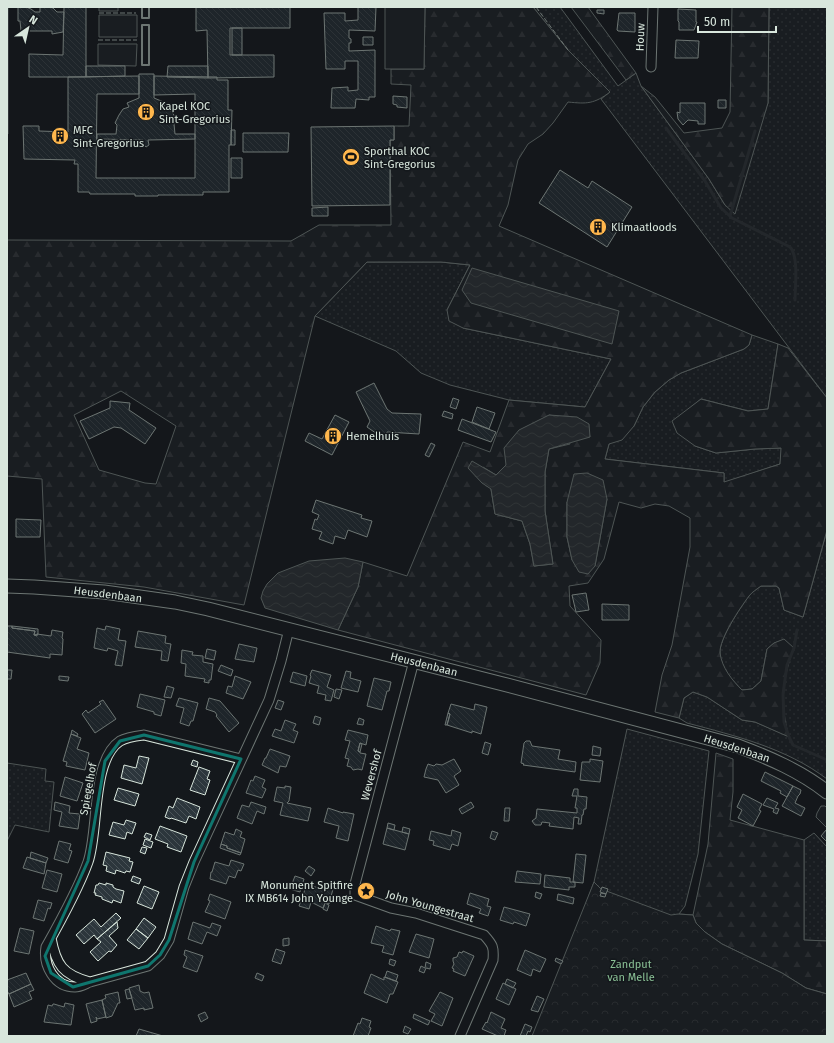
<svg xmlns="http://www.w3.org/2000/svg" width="834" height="1043" viewBox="0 0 834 1043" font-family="'Fira Sans',sans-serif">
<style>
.grass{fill:url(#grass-dots);stroke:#939e99}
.forest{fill:url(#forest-firs);stroke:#939e99;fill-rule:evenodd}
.park{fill:url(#park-crowns);stroke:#939e99}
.pitch{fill:#202428;stroke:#939e99}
.water{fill:url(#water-waves);stroke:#939e99}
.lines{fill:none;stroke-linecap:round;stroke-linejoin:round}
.stream{stroke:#363b3e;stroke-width:3}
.building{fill:url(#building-back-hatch);stroke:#d8e6dc}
.minor-casing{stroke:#d8e6dc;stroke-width:11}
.secondary-casing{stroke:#d8e6dc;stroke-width:15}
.minor{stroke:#14181c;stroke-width:9}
.secondary{stroke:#14181c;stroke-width:13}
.fence{stroke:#d8e6dc;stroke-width:1;stroke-dasharray:5 2;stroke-linecap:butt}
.wall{stroke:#d8e6dc;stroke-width:2}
.marked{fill:none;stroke:#0f766e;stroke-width:3;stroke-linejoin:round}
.labels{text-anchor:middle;stroke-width:3;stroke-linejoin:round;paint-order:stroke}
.street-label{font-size:11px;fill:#d8e6dc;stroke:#14181c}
.poi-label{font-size:11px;fill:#d8e6dc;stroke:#14181c;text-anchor:start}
.park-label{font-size:11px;fill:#8ac095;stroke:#14181c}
</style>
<defs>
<pattern id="grass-dots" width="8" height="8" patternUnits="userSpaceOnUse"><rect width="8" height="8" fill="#202428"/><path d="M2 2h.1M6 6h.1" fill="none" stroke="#404447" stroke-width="1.8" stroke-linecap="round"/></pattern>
<pattern id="forest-firs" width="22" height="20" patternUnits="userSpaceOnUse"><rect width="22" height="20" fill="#202428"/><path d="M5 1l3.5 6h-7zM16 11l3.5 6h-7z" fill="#404447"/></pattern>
<pattern id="park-crowns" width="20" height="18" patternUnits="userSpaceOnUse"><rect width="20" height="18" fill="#202428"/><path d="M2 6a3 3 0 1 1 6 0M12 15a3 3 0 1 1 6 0" fill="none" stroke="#404447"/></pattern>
<pattern id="water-waves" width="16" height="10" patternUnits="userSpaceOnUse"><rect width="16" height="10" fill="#363b3e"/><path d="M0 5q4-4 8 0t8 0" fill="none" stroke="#525759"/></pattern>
<pattern id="building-back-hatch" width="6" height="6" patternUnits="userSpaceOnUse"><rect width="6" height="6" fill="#2c363c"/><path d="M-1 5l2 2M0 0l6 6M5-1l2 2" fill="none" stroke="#4a5358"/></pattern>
</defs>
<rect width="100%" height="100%" fill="#14181c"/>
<path class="grass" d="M 533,7 L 560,7 L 618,86 L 636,73 L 641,86 L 709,179 L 725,205 L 768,103 L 769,7 L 827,7 L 827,398 L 601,99 L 610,92 L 568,50 Z
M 367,262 L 441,262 L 470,265 L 447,310 L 463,328 L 611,359 L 585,407 L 509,400 L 450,385 L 421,373 L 396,351 L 315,316 Z
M 752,335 L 778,344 L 768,409 L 748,411 L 701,399 L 690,408 L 695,446 L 716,453 L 755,449 L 782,448 L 780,464 L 724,483 L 724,473 L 605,459 L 609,444 L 634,426 L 643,407 L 655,392 L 669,380 L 681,373 L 744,349 L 749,345 Z
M 827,530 L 827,779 C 786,748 736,736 687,723 L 679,718 L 684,698 L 693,692 L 707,697 L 742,720 L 755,722 L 788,736 L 784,722 L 783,694 L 787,665 L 784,640 L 774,643 L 767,649 L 761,681 L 752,689 L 742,690 C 732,680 721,668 720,653 C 719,639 740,608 749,596 C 752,592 757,589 761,586 L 776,586 L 779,588 L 784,610 L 803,617 Z
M 627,729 L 709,751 L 698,854 L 685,906 L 679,914 L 693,915 L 696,923 L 806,988 L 827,994 L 827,1036 L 579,922 L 594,882 Z
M 7,763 L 46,769 L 45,781 L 54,782 L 49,832 L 15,825 L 7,841 Z
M 814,833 L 827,847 L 827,941 L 804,940 L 804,840 Z"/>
<path class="forest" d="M 425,7 L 533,7 L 568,50 L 610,92 C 594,104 587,104 568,102 L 553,123 L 543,134 L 528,144 L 518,160 L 508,205 L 499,226 L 752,335 L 749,345 L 744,349 L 681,373 L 669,380 L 655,392 L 643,407 L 634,426 L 622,440 L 609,444 L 605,459 L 724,473 L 724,482 L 780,464 L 781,448 L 755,449 L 716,453 L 695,446 L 677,433 L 672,421 L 701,399 L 748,411 L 768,409 L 778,344 L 788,348 L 827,398 L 827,530 L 803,617 L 784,610 L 779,588 L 776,586 L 761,586 C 757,589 752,592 749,596 C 740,608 719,639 720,653 C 722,668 732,680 742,690 L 752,689 L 761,681 L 767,649 L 774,643 L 784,639 L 794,648 C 782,678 780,706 789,737 L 755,722 L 742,720 L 707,697 L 693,692 L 684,698 L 679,718 L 655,712 L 662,675 L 672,645 L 690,547 L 690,518 L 669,506 L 655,504 L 641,508 L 619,502 L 604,559 L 588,583 L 569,586 L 570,606 L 601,640 L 600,663 L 586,695 L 338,630 L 358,587 L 363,562 L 407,576 L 463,442 L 490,452 L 509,400 L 585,407 L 611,359 L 463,328 L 449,321 L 447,310 L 470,265 L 441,262 L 367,262 L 315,316 L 244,605 L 144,587 L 46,577 L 42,479 L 7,476 L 7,240 L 291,241 L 319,225 L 391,225 L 390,140 L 394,140 L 394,126 L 409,126 L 411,85 L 391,84 L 391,69 L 424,69 ZM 121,391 L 176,426 L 156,484 L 145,483 L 99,470 L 74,415 ZM 549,415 L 562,417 L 570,444 L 549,449 L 545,472 L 545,511 L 553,564 L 534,566 L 530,544 L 522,521 L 495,514 L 491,489 L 483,467 L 496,475 L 506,465 ZM 607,499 L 595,566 L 572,560 L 567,537 L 567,502 Z
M 571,7 L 588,7 L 636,73 L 626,80 Z
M 732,7 L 769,7 L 768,103 L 735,214 L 725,205 L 709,179 L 641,86 L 655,97 L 684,133 L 722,128 L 730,112 Z
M 716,753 L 733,759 L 733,792 L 730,820 L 804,840 L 804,940 L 827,941 L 827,994 L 806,988 L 782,973 L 722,944 L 705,932 L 696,923 L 693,915 L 708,844 Z
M 821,806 L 825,806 L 827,808 L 827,828 L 816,817 L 817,813 Z"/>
<path class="park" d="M 7,7 L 8,7 L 8,134 L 7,134 Z
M 594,882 L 601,889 L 671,915 L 678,914 L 693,915 L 696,923 L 705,932 L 722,944 L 782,973 L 806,988 L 827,994 L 827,1036 L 532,1036 Z"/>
<path class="pitch" d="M 99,7 L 118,7 L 118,11 L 99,11 Z
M 385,7 L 425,7 L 424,69 L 385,69 Z
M 99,15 L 137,15 L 137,37 L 99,37 Z
M 98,44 L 137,44 L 136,66 L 98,65 Z"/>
<path class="water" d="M 472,268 L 619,311 L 612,344 L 471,303 L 462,290 Z
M 549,415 L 577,417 L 589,424 L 590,437 L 549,449 L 545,472 L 545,511 L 553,564 L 534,566 L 530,544 L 522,521 L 495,514 L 491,489 L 482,483 L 468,468 L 472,461 L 496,475 L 506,465 L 504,448 L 519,430 Z
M 587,473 L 603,480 L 607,499 L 595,566 L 588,574 L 579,572 L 572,560 L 567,537 L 567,502 L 574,474 Z
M 345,558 L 363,562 L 358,587 L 338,630 L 265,608 L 261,598 L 263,591 L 267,584 L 278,573 L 309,561 Z"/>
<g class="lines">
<path class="stream" d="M 666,128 L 705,181 L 721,208 L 732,218 L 790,247 C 799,256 795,288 795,300
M 730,216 L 755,131
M 797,630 L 794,648 L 787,665 L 783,694 L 784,722 L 789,737 L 793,745 L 827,760"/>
</g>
<path class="building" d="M 18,7 L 26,7 L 31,9 L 35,12 L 40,12 L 40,7 L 49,7 L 53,8 L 57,12 L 64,12 L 63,32 L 52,34 L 52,31 L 21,31 L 20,21 L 18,21 Z
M 64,7 L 86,7 L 86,77 L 29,77 L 29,54 L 63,55 Z
M 196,7 L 290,7 L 290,28 L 230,28 L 230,55 L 274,55 L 274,77 L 208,78 L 207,30 L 196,31 Z
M 358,7 L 376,7 L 375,31 L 349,30 L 349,38 L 351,39 L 351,43 L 349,43 L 349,51 L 375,50 L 375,97 L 369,97 L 369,100 L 356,99 L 355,108 L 331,108 L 332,88 L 348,87 L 348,91 L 358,90 L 358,61 L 345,61 L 345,69 L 326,69 L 324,13 L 345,13 L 345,21 L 358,20 Z
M 678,9 L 696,10 L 696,22 L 697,22 L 694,30 L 679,30 L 679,22 L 678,21 Z
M 597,10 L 604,10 L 604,14 L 597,13 Z
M 619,13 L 635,13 L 635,32 L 618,31 L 617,30 Z
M 232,28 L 242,28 L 242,55 L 232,55 Z
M 363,37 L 373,37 L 373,45 L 363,45 Z
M 676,40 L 699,41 L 698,58 L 675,58 Z
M 86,66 L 125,66 L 125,76 L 86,77 Z
M 168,66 L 208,66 L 208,78 L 167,77 Z
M 139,74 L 154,74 L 154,98 L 166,103 L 164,107 L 167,110 L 169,109 L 174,115 L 177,122 L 174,124 L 175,134 L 195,134 L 195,139 L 148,140 L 149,145 L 146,147 L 142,143 L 143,140 L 97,139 L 97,134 L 116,134 L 117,125 L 115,123 L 119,115 L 123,109 L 129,107 L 127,103 L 139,98 Z
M 139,76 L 139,94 L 97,94 L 96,178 L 195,178 L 195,94 L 154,95 L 154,76 L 217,77 L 217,80 L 228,80 L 228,110 L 232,110 L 231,145 L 229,145 L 229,192 L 203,192 L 203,195 L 158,195 L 158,196 L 135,196 L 135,194 L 90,194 L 89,192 L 78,192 L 78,164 L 74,164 L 75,160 L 24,159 L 23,126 L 39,126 L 39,131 L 68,132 L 68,77 Z
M 393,96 L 407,97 L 407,108 L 397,107 L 397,105 L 393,104 Z
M 718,100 L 726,100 L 726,108 L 718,108 Z
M 680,103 L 705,103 L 705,124 L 698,124 L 698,121 L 688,120 L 683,125 L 678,119 L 677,112 L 680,113 Z
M 394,126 L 394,140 L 390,140 L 390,205 L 312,206 L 311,127 Z
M 231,130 L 235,130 L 235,145 L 231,145 Z
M 243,133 L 289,133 L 288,152 L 243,152 Z
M 231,158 L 242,158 L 242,178 L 231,178 Z
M 560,170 L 588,188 L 592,181 L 632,207 L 607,247 L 539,203 Z
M 328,207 L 328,216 L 312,216 L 312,208 Z
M 374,383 L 387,409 L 392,413 L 421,414 L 419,434 L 387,432 L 383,438 L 367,427 L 370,421 L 356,392 Z
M 453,398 L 459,400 L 456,409 L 450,407 Z
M 110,401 L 130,403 L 129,410 L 156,428 L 145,444 L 121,428 L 114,427 L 89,439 L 80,421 L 110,408 Z
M 477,407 L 495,413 L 489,429 L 472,422 Z
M 444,411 L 453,414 L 452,419 L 442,416 Z
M 335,415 L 349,422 L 332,455 L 305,441 L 309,433 L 322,439 Z
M 462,419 L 496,432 L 491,442 L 458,430 Z
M 431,443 L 435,445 L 429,457 L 425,455 Z
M 316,500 L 362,515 L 361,518 L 372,521 L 367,537 L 348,530 L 345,539 L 335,536 L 333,544 L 319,539 L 322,532 L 312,529 L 315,519 L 317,520 L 319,515 L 312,512 Z
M 16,519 L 41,520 L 40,537 L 16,537 Z
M 586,593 L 589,610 L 576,612 L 572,595 Z
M 602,604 L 629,605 L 629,620 L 602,620 Z
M 7,626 L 12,626 L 12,628 L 35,631 L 34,635 L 37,636 L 37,634 L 51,636 L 52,630 L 63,632 L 62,638 L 63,639 L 62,655 L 50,654 L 50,658 L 7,652 Z
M 12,626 L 38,629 L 38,634 L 34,635 L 35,631 L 12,628 Z
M 106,626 L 120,629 L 118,640 L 126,641 L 122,666 L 115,665 L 118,651 L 108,648 L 107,651 L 94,648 L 97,628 L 105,630 Z
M 138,631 L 166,636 L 165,643 L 171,644 L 168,661 L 161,660 L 162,651 L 135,647 Z
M 239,644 L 257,648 L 254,662 L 235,659 Z
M 207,649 L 216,651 L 214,660 L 205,658 Z
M 182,650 L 193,652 L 192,655 L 203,656 L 203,662 L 213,664 L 211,680 L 209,680 L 209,683 L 204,682 L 205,679 L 185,676 L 186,664 L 181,663 Z
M 221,665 L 233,670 L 231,676 L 218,671 Z
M 7,670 L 12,670 L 11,679 L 7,679 Z
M 312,670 L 331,675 L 327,687 L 334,690 L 331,701 L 325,700 L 326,695 L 317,693 L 319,686 L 309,683 L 311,676 L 310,675 Z
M 346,671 L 351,672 L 350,678 L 361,681 L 358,692 L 341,688 Z
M 293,672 L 307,676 L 305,686 L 290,682 Z
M 59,676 L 69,677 L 68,681 L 59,680 Z
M 235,676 L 251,682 L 243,699 L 226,693 L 228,686 L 232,687 Z
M 374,678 L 391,682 L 389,691 L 387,691 L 382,710 L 367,706 Z
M 167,686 L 174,688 L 171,698 L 164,697 Z
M 336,689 L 342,690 L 339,699 L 334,697 Z
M 140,694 L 165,700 L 161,716 L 154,714 L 154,712 L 137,707 Z
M 179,698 L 198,703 L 193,721 L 191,721 L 189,726 L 180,723 L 184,708 L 176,706 Z
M 209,698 L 220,701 L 239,723 L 229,732 L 216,716 L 217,715 L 215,712 L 206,709 Z
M 103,700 L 116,719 L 95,733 L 82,714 L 86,710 L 88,713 L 101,704 L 99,702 Z
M 278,700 L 284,702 L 281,710 L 275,708 Z
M 451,704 L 474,710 L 475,704 L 487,707 L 481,734 L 472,731 L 472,733 L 447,725 L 450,714 L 448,713 Z
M 448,713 L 450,714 L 447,725 L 445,725 Z
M 315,716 L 321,718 L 319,725 L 313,723 Z
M 359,718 L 364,720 L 363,725 L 357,724 Z
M 285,720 L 296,724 L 293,730 L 298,732 L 294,743 L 272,736 L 275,729 L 281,731 Z
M 72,730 L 78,734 L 77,736 L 71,734 Z
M 348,730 L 368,735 L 366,745 L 360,743 L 358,751 L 360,752 L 360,753 L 366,754 L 362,770 L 358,769 L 353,770 L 351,767 L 347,766 L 349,759 L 345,758 L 350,741 L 345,740 Z
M 71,734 L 81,738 L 77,749 L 89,753 L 85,770 L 66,766 L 67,762 L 63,761 Z
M 526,741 L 530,741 L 532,746 L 560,750 L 558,759 L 576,762 L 575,772 L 523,765 L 524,764 L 521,763 L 524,743 Z
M 485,742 L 491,744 L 488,755 L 482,753 Z
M 360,743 L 362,744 L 360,752 L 358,751 Z
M 593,746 L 601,748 L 600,756 L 592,755 Z
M 270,749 L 290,756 L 286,767 L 280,766 L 278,773 L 262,765 L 265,758 L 266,758 Z
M 139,756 L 149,758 L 142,784 L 121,778 L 124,765 L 136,768 Z
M 454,759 L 461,771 L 454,776 L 459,785 L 446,793 L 438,780 L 424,777 L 426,769 L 428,764 L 434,766 L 436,764 L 442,765 Z
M 590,759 L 603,761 L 600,782 L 580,780 L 582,762 L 590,762 Z
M 193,760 L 198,762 L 197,767 L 191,765 Z
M 199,767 L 210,771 L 207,779 L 210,780 L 205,795 L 190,790 Z
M 765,772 L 793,786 L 787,797 L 780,793 L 781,791 L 761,781 Z
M 255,776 L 265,780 L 262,787 L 266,789 L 262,798 L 246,793 L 251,780 L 253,781 Z
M 65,777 L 83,783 L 77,801 L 60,796 Z
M 285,786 L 291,787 L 289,801 L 287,803 L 311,808 L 308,821 L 280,815 L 283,803 L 274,801 L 277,787 L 285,788 Z
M 793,786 L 801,790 L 800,794 L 798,796 L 795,803 L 805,808 L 801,816 L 782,806 Z
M 118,788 L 139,794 L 135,806 L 114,800 Z
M 574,789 L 578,789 L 578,796 L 587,797 L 586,809 L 584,809 L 583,815 L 582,815 L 581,824 L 578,824 L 579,818 L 574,817 L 573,829 L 549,826 L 550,823 L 542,822 L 541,825 L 535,825 L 532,821 L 536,818 L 537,809 L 577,813 L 577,808 L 575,808 L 577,796 L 572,796 Z
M 743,794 L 762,804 L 759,810 L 761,811 L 753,826 L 738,818 L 742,810 L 737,807 Z
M 177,798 L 200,807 L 196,819 L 189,816 L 186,823 L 171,818 L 170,819 L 165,817 L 169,806 L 173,808 Z
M 767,798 L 778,803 L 775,808 L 779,809 L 777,814 L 773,812 L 774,809 L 763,805 Z
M 55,802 L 70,806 L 69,813 L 80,814 L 78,829 L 59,826 L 62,812 L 54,810 Z
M 251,802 L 266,807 L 264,814 L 257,811 L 252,824 L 237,818 L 242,805 L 249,807 Z
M 471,802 L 474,807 L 462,814 L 459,809 Z
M 328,808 L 343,813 L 343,812 L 354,814 L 348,841 L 336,838 L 339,826 L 324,822 Z
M 505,808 L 510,808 L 509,821 L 504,821 Z
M 126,820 L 136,823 L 132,834 L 127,832 L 125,839 L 109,835 L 113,822 L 124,825 Z
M 388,823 L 395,825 L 394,830 L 387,828 Z
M 160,826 L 187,836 L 181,852 L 167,847 L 168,844 L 155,839 Z
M 403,827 L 410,829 L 409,834 L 402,832 Z
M 387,828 L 409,834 L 405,850 L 383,844 Z
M 236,829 L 242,832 L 240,837 L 245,839 L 241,853 L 227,848 L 227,846 L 221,844 L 225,832 L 234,835 Z
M 452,830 L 461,833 L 458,846 L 452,844 L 450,850 L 433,845 L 434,841 L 429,840 L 431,831 L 451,836 Z
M 826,830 L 827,830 L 827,842 L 821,836 Z
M 492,831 L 498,833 L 495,840 L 490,838 Z
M 146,833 L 152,835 L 150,840 L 144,837 Z
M 145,839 L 153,842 L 151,848 L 143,845 Z
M 59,841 L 71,844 L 69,850 L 72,851 L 68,863 L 54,859 Z
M 221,844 L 227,846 L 227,848 L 241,853 L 240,855 L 220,848 Z
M 142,847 L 147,848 L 145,854 L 140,852 Z
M 31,852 L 48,858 L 46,863 L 30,858 Z
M 106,852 L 130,858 L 129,861 L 133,862 L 130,872 L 126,871 L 125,873 L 116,870 L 115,874 L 106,871 L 107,866 L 103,865 Z
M 576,854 L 586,855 L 583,883 L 573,882 Z
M 27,857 L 46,863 L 44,874 L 23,868 Z
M 231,860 L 244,864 L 241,871 L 238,870 L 235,878 L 229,876 L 226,884 L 210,879 L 211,872 L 212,872 L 215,862 L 229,866 Z
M 309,866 L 315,870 L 311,876 L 305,871 Z
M 47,870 L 62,874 L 57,892 L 42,888 Z
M 517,871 L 541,874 L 540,884 L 515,882 Z
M 545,875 L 570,878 L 570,882 L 575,882 L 575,887 L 569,887 L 569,890 L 544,887 Z
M 133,876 L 141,879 L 139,884 L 131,881 Z
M 295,876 L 304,879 L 300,892 L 290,889 Z
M 99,883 L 106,885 L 106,883 L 113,885 L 113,887 L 116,889 L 124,891 L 121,903 L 113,900 L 112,903 L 102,899 L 102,897 L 95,895 L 96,893 L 94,893 L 96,885 L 98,885 Z
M 307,884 L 321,889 L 322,886 L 333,889 L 329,904 L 325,903 L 323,908 L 311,902 L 309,909 L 299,906 Z
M 144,886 L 159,892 L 152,909 L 137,903 Z
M 602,887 L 608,889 L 606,894 L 600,892 Z
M 536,892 L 542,894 L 540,899 L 535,897 Z
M 470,893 L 489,899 L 487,906 L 491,907 L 488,916 L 479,913 L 481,909 L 467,904 Z
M 601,893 L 606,894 L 605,897 L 600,896 Z
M 210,894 L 231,902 L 225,919 L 205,912 L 210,901 L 208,900 Z
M 558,894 L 574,898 L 573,904 L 557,900 Z
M 38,900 L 52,903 L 50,909 L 48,908 L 44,921 L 33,918 Z
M 325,903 L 329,905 L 327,911 L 323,909 Z
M 504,907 L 530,914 L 526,926 L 514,922 L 513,924 L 500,920 Z
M 116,913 L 121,918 L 97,939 L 94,935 L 84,944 L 76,935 L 94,919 L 101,927 Z
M 144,918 L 156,927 L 148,938 L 136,929 Z
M 117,922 L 118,928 L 109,936 L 117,945 L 111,952 L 109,951 L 98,961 L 90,952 L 101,942 L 97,939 Z
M 193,922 L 210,928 L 212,923 L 221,926 L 217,936 L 207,932 L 202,944 L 188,939 Z
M 376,926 L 390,931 L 391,929 L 400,931 L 393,955 L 382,952 L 384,946 L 371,943 Z
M 20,928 L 34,931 L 29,954 L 14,951 Z
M 136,929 L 148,938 L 139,949 L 127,940 Z
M 416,934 L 434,939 L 429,958 L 409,952 Z
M 289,938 L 289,945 L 283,946 L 283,939 Z
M 276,949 L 285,952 L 281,964 L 272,961 Z
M 185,950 L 203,956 L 197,972 L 183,967 L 187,957 L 184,955 Z
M 525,950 L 546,959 L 540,972 L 533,969 L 531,976 L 517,970 Z
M 463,951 L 474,956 L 465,976 L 453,971 L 454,969 L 452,968 L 454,964 L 453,961 L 453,958 L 457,957 L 459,952 L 462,953 Z
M 556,958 L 563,961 L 561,964 L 555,961 Z
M 390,959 L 396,961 L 394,966 L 389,964 Z
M 426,962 L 431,964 L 430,969 L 426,968 L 424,973 L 419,971 L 421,966 L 425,968 Z
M 387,971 L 398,975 L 396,981 L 385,977 Z
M 26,973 L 31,984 L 9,994 L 7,991 L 7,980 Z
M 257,973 L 264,976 L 262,981 L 255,978 Z
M 371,974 L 384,980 L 384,977 L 398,982 L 393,994 L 390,994 L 387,1003 L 364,993 Z
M 507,979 L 516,983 L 513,988 L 505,984 Z
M 503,983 L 516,989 L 509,1005 L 496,999 Z
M 31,984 L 34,990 L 29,992 L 32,999 L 14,1007 L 9,994 Z
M 139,985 L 140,991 L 144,993 L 149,992 L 153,1008 L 144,1010 L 144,1008 L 135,1010 L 129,988 Z
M 129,989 L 132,998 L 127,999 L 125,990 Z
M 118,992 L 120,1003 L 118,1003 L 112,1016 L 106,1018 L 102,1000 L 106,998 L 105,995 Z
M 440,992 L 453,998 L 442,1026 L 431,1021 L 435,1014 L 429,1011 Z
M 537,996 L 544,999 L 538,1012 L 531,1010 Z
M 102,1000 L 106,1017 L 97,1019 L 96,1017 L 97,1021 L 91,1023 L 86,1004 Z
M 65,1003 L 74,1005 L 71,1025 L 44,1022 L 48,1005 L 52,1006 L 53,1004 L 54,1004 L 64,1007 Z
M 205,1012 L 208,1018 L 201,1022 L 198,1015 Z
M 491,1012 L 505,1019 L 501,1028 L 506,1030 L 504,1036 L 498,1036 L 482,1029 L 486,1022 L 487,1023 Z
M 414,1014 L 430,1021 L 428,1025 L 413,1018 Z
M 362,1018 L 371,1021 L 369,1027 L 371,1028 L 368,1036 L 353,1036 L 358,1023 L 360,1024 Z
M 525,1024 L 532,1027 L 530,1032 L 528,1031 L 526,1036 L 520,1036 Z
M 405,1026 L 411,1029 L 408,1034 L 403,1032 Z
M 139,1029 L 163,1036 L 136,1036 Z"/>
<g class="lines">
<defs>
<path id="minor" d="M 651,67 L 653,7
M 414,661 L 355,884 L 355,895 L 391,908 L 416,913 L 484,935 C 493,945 494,947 493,960 L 460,1036
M 241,759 L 144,735 C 136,736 127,737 120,741 C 91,760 99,831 88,862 C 78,890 60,922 46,947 C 43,965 54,987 75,987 C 80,987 85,984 90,982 L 148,966 L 160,955 L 169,940 L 184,887 L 194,862 L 269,700 L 281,661 L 289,629
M 51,938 C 56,965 63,975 90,982"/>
<path id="secondary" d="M 7,586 L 34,587 L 104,592 L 175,602 L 208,609 L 503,684 L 738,746 C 770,758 800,771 827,792"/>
</defs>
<use href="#minor" class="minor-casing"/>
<use href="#secondary" class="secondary-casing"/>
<use href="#minor" class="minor"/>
<use href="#secondary" class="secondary"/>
<path class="fence" d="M 536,7 L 568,50
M 99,13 L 136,13
M 98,40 L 137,40"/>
<path class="wall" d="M 142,7 L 142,18 L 149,18 L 149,7
M 142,25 L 149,25 L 149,65 L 142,65 Z"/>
</g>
<path d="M0 0H834V1043H0ZM 144,735 L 241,759 L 194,862 L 169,940 L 160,955 L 148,966 L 73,987 L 51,973 L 45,956 L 88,861 L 105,761 L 120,741 Z" fill="#14181c" fill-opacity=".55" fill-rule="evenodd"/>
<path class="marked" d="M 144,735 L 241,759 L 194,862 L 169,940 L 160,955 L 148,966 L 73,987 L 51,973 L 45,956 L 88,861 L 105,761 L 120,741 Z"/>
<defs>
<symbol id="building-disc" viewBox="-11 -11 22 22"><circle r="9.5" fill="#ffb74d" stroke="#14181c"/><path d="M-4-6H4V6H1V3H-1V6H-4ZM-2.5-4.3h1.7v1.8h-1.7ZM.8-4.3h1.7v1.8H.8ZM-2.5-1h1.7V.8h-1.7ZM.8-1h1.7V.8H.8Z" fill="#111"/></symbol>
<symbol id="stadium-disc" viewBox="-11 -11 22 22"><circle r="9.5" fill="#ffb74d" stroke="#14181c"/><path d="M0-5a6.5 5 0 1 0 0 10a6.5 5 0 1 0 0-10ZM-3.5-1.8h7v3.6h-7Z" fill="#111"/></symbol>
<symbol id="sight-disc" viewBox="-11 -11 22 22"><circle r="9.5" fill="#ffb74d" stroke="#14181c"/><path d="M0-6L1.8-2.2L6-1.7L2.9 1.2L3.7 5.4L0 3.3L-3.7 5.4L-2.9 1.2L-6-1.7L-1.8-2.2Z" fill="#111"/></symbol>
</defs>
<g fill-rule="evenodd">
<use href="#building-disc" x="136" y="102" width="20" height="20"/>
<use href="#building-disc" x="50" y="126" width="20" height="20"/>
<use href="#stadium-disc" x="341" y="147" width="20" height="20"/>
<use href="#building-disc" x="588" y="217" width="20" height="20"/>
<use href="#building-disc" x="323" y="426" width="20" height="20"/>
<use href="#sight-disc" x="356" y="881" width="20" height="20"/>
</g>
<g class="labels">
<g class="street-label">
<text transform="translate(640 37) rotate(-88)" y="4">Houw</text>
<text transform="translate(108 594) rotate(7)" y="4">Heusdenbaan</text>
<text transform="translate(424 664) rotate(14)" y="4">Heusdenbaan</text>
<text transform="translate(737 748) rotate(18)" y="4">Heusdenbaan</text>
<text transform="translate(371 775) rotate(-75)" y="4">Wevershof</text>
<text transform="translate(88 789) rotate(-80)" y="4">Spiegelhof</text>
<text transform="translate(430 906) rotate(16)" y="4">John Youngestraat</text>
</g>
<g class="poi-label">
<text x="159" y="110">Kapel KOC<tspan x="159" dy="13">Sint-Gregorius</tspan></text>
<text x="73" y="134">MFC<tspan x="73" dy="13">Sint-Gregorius</tspan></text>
<text x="364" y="155">Sporthal KOC<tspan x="364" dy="13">Sint-Gregorius</tspan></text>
<text x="611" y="231">Klimaatloods</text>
<text x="346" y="440">Hemelhuis</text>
<text x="353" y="889" text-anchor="end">Monument Spitfire<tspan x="353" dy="13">IX MB614 John Younge</tspan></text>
</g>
<g class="park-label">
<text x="631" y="968">Zandput<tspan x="631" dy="13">van Melle</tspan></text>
</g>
</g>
<rect width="834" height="1043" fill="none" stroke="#d8e6dc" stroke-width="16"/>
<g transform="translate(28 28) rotate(34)" stroke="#14181c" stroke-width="3" paint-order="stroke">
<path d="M0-3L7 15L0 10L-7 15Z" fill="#d8e6dc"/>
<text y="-6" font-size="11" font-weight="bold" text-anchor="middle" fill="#d8e6dc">N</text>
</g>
<path d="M698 26v6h78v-6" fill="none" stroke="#d8e6dc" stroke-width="2"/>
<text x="704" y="26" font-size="12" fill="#d8e6dc" stroke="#14181c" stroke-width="3" paint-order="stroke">50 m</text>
</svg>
